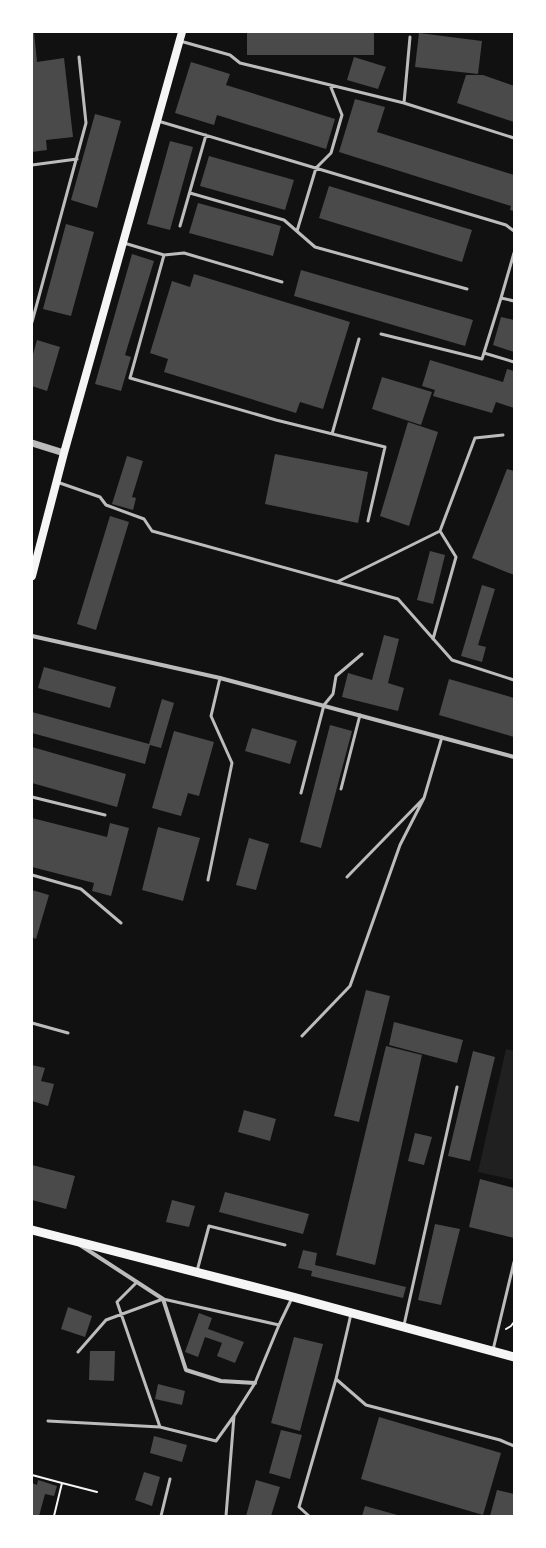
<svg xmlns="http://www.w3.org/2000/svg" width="546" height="1548" viewBox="0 0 546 1548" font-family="Georgia,serif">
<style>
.green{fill:#202020}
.building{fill:#4a4a4a}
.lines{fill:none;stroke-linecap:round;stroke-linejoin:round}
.path{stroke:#f5f5f5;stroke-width:2}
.service{stroke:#bcbcbc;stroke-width:3}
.minor{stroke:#bcbcbc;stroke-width:4}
.tertiary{stroke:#bcbcbc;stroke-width:7}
.secondary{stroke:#f5f5f5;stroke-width:8}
.primary{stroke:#f5f5f5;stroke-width:9}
</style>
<rect width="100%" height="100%" fill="#111"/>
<path class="green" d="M 506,1049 L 514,1051 L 514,1180 L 478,1172 Z"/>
<path class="building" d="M 32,32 L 34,32 L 37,62 L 64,58 L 73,137 L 46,140 L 47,150 L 32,152 Z
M 247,32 L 374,32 L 374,55 L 247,55 Z
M 419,33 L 482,41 L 478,74 L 415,67 Z
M 354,57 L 386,67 L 378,89 L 347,80 Z
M 191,62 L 230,74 L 226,85 L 335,119 L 326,149 L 217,115 L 214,125 L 175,113 Z
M 466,75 L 483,75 L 514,86 L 514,122 L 457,103 Z
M 355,99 L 385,107 L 377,132 L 514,175 L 514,211 L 510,210 L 511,206 L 339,152 Z
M 95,114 L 121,121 L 97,208 L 71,200 Z
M 170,141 L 193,147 L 170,230 L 147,224 Z
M 209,156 L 294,180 L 285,210 L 200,186 Z
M 329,186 L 472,230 L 462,262 L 319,218 Z
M 198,203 L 281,226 L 273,256 L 189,233 Z
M 66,224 L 94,232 L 71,316 L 43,309 Z
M 132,254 L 154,261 L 125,355 L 131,357 L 121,391 L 95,384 Z
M 301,270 L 473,320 L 465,346 L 294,296 Z
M 194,274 L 350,322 L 323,409 L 300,402 L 296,413 L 164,372 L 168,359 L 150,353 L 172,281 L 190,287 Z
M 501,317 L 514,320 L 514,352 L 493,345 Z
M 37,340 L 60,347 L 47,391 L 32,386 L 32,358 Z
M 430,360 L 503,382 L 507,369 L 514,371 L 514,408 L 496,402 L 492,413 L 433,396 L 435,390 L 422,386 Z
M 382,377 L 432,392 L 421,425 L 372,409 Z
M 408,422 L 438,432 L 409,526 L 380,516 Z
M 275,454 L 368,472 L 358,523 L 265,504 Z
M 127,456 L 143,461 L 132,497 L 136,498 L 133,510 L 112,504 Z
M 507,469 L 514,471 L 514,575 L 472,558 Z
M 110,516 L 129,522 L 96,630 L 77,624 Z
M 430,551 L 445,555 L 433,604 L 417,600 Z
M 482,585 L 495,589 L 478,645 L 486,647 L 482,662 L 461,656 Z
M 384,635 L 399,639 L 388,683 L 404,688 L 398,711 L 342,697 L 348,673 L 372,680 Z
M 44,667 L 116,687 L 110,708 L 38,688 Z
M 449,679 L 514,698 L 514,737 L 439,715 Z
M 162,699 L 174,703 L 161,748 L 150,745 L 145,764 L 32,733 L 32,712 L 149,744 Z
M 330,725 L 352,731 L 321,848 L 300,842 Z
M 252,728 L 297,741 L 290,764 L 245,751 Z
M 174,731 L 214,742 L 199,796 L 188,793 L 181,816 L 152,808 Z
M 32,747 L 126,774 L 117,807 L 32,783 Z
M 32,818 L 107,837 L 110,823 L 129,828 L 111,896 L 92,891 L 94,883 L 32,867 Z
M 158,827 L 200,838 L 183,901 L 142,890 Z
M 249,838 L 269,844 L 256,890 L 236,885 Z
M 32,890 L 49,895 L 36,939 L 32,937 Z
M 366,990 L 390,996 L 359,1122 L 334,1116 Z
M 394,1022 L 463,1040 L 457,1063 L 389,1045 Z
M 386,1046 L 422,1055 L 375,1265 L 336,1255 Z
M 473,1051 L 495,1057 L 470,1161 L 448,1156 Z
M 32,1065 L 45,1068 L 41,1081 L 54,1084 L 48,1106 L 32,1101 Z
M 244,1110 L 276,1119 L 270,1141 L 238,1132 Z
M 415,1133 L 432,1137 L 424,1165 L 408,1161 Z
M 32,1165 L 75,1176 L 66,1209 L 32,1200 Z
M 480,1179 L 514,1188 L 514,1238 L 469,1227 Z
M 225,1192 L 309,1214 L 303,1234 L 219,1212 Z
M 172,1200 L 195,1206 L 189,1227 L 166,1222 Z
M 435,1224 L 460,1229 L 441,1305 L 418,1300 Z
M 303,1250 L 317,1253 L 315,1265 L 406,1287 L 403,1298 L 311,1276 L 312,1271 L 298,1268 Z
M 68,1307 L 92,1316 L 85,1337 L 61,1329 Z
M 199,1313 L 212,1318 L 208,1329 L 244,1342 L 235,1363 L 217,1356 L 222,1343 L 205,1337 L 198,1357 L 185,1352 Z
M 294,1337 L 323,1344 L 300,1431 L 271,1423 Z
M 90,1351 L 115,1351 L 114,1381 L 89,1380 Z
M 158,1384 L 185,1391 L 182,1405 L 155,1399 Z
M 379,1417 L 501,1453 L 483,1515 L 361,1479 Z
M 281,1430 L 302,1435 L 290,1479 L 269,1473 Z
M 154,1436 L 187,1445 L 182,1462 L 150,1453 Z
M 144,1472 L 160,1477 L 152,1506 L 135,1500 Z
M 38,1480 L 57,1486 L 54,1496 L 45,1494 L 39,1516 L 32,1516 L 32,1483 L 37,1485 Z
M 256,1480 L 280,1487 L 271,1516 L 246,1516 Z
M 497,1490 L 514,1494 L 514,1516 L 490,1516 Z
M 365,1506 L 401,1516 L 362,1516 Z"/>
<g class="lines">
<path class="path" d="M 506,1329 L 511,1326 L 514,1322
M 32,1475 L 62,1483 L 54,1516
M 62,1483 L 97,1492"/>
<path class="service" d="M 180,41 L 230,55 L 240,63 L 404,103 L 514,138
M 404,103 L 410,37
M 158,121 L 506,225 L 514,231
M 32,165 L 77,159
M 190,193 L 284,220 L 315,247 L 467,289
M 180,226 L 206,135
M 297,231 L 316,168 L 331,153 L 342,115 L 330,85
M 124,243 L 164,255 L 130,378 L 276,420 L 385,447 L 368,521
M 164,255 L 184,253 L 282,282
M 501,298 L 514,253
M 32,322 L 86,123 L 79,57
M 381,334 L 482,359 L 501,298 L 514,301
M 484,353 L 514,362
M 332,434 L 359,339
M 57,482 L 100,497 L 106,505 L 144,519 L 152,531 L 398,599 L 452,660 L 514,680
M 337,582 L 440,531 L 475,438 L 503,435
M 433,639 L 456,557 L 440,531
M 341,789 L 360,715
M 301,793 L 324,705 L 333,694 L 336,676 L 362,654
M 32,797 L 105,815
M 32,875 L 81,889 L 121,923
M 347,877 L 424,798 L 442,737
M 208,880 L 232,763 L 211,716 L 220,678
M 32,1023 L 68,1033
M 302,1036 L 350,986 L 400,845 L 424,798
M 197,1271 L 209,1226 L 285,1245
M 137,1282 L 117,1302 L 160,1427
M 351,1314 L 336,1379 L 366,1405 L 500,1440 L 514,1446
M 404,1325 L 457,1087
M 493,1350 L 514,1262
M 78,1352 L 106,1320 L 163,1299 L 279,1325
M 48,1421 L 160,1427 L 216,1441 L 234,1416
M 161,1516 L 170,1479
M 226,1516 L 234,1416 L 255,1383 L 279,1325 L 292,1298
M 309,1516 L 299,1507 L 336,1379"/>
<path class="minor" d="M 32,636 L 220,678 L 514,757
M 80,1245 L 163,1299 L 186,1370 L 221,1381 L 255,1383"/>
<path class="tertiary" d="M 32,443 L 64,453"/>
<path class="secondary" d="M 32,576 L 64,453 L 182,32"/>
<path class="primary" d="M 32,1230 L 293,1297 L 514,1357"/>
</g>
<rect width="546" height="1548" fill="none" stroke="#ffffff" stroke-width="66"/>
</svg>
